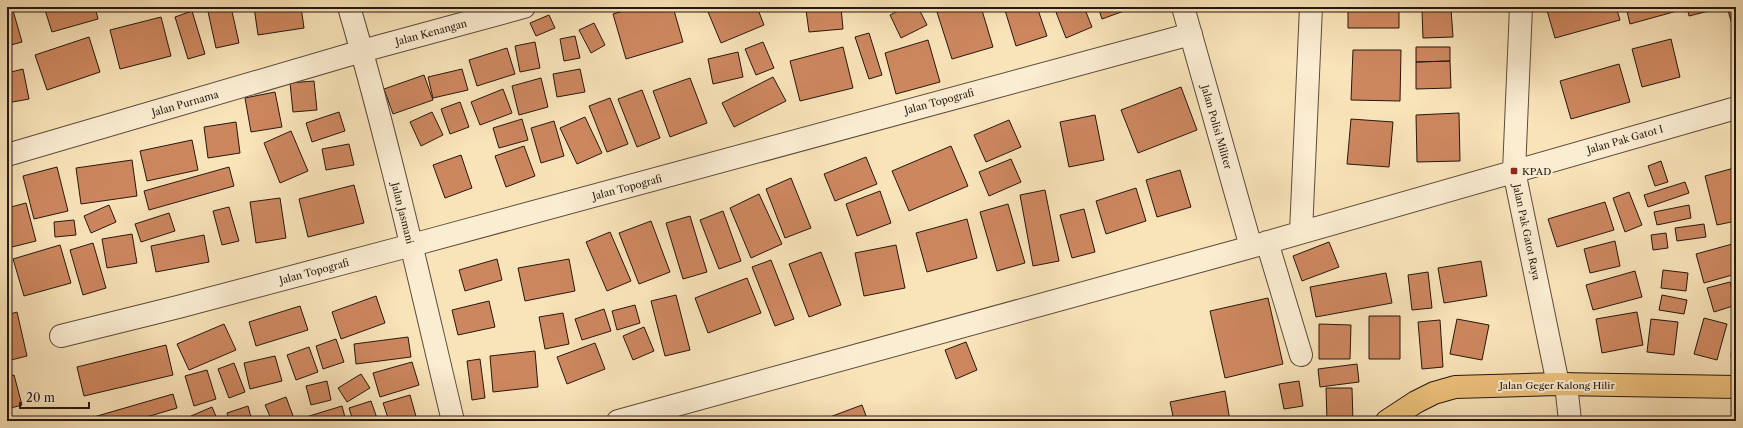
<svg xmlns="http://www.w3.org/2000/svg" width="1743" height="428" viewBox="0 0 1743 428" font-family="'Libre Caslon Text',serif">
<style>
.building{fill:#cd875f;stroke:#27170f}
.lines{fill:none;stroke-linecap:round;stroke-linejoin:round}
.minor-casing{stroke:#5c4a3a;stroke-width:24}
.major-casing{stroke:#27170f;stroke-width:24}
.minor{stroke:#fbedd2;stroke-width:22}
.major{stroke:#ecc27c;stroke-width:22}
.poi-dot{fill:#8f2418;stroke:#fbedd2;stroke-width:1.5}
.labels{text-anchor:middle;stroke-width:4;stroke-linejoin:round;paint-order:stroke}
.street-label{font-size:10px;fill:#27170f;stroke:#fbedd2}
.poi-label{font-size:10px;fill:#27170f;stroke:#fbedd2;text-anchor:start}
</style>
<rect width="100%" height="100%" fill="#f9e3b9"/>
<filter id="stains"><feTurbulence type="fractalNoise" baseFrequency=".005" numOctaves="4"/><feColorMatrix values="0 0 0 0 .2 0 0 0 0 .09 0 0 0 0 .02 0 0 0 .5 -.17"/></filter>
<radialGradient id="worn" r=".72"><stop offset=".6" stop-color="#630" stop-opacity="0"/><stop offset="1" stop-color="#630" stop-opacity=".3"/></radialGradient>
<path class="building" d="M 7,7 L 12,7 L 22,42 L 7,46 Z
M 44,7 L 95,7 L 98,19 L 52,32 Z
M 207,7 L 231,7 L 239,43 L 216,48 Z
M 254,7 L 301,7 L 304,28 L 258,35 Z
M 638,7 L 673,7 L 683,42 L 626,59 L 613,14 Z
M 706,7 L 757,7 L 764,25 L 721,43 Z
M 841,7 L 843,29 L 809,32 L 806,10 Z
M 906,7 L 918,7 L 927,25 L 901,38 L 890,15 Z
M 952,7 L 981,7 L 993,47 L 952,59 L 937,12 Z
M 1004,7 L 1037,7 L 1047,36 L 1016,46 Z
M 1054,7 L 1084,7 L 1092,27 L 1066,38 Z
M 1098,7 L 1135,7 L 1102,19 Z
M 1399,7 L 1399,28 L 1348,28 L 1348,8 Z
M 1546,7 L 1616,7 L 1620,20 L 1555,38 Z
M 1626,7 L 1676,7 L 1677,11 L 1630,24 Z
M 1687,7 L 1717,7 L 1717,9 L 1689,16 Z
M 1727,7 L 1736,7 L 1736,39 Z
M 1451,9 L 1453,37 L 1423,38 L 1422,10 Z
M 192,11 L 205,54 L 188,59 L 175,17 Z
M 549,15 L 555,28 L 536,36 L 530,23 Z
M 161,17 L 171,56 L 120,69 L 110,30 Z
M 594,23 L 605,45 L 591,53 L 579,30 Z
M 869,33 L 882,75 L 869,79 L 855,37 Z
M 575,36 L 580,58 L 564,61 L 560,39 Z
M 89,37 L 100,72 L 47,90 L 35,55 Z
M 1671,39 L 1680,77 L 1642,87 L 1632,49 Z
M 928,40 L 940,82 L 896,94 L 885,53 Z
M 535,42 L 540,68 L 520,72 L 515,46 Z
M 763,42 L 774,68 L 756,75 L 745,49 Z
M 843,47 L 853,88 L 800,101 L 790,61 Z
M 1416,47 L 1450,47 L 1450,61 L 1416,62 Z
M 507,48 L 515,74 L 477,86 L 469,60 Z
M 1353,50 L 1401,50 L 1400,101 L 1351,100 Z
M 738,52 L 743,77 L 713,84 L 708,59 Z
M 1450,61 L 1451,88 L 1416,89 L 1416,62 Z
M 1619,64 L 1630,102 L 1571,119 L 1560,81 Z
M 23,69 L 29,99 L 7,103 L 7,73 Z
M 462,69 L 468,90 L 433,98 L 428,77 Z
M 580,69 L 585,92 L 557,97 L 553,74 Z
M 424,75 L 433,100 L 393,114 L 384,89 Z
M 773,77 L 786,101 L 734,127 L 722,103 Z
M 541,78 L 548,107 L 519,115 L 512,86 Z
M 690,78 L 707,123 L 670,137 L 653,91 Z
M 314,81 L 317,110 L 293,112 L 290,83 Z
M 1181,87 L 1197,130 L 1138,153 L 1121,110 Z
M 503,89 L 512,113 L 480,125 L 471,102 Z
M 642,90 L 660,138 L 637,147 L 618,99 Z
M 275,92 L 282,127 L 251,132 L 245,98 Z
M 610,98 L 628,144 L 607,152 L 589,106 Z
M 460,102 L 469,127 L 450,134 L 441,109 Z
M 339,112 L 345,131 L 312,142 L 306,123 Z
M 432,112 L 443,135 L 421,146 L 410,122 Z
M 1459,113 L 1460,161 L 1417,162 L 1416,115 Z
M 1095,115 L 1104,160 L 1069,167 L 1060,122 Z
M 585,117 L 602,153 L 577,164 L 560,128 Z
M 522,119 L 528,140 L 499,148 L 493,128 Z
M 1351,119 L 1393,122 L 1389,167 L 1347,164 Z
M 1009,120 L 1021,147 L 986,162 L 974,135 Z
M 554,121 L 564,156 L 541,163 L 531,128 Z
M 236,122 L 240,153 L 208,158 L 204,127 Z
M 291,131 L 308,171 L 280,183 L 264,143 Z
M 192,140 L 198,170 L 147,181 L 140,151 Z
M 349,144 L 354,165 L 326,170 L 322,149 Z
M 524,146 L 535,176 L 506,187 L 495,156 Z
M 951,146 L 968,186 L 909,211 L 892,171 Z
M 461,155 L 472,188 L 445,198 L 433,165 Z
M 866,157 L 877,184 L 835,201 L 824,174 Z
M 1011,159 L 1021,182 L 989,196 L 979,172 Z
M 132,160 L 137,196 L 81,204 L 76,168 Z
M 1661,161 L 1668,182 L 1655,186 L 1648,166 Z
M 57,167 L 68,211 L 34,219 L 23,176 Z
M 229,167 L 234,186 L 149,210 L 144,191 Z
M 1734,168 L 1736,175 L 1736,221 L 1717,225 L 1705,176 Z
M 1180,170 L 1191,207 L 1157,217 L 1146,180 Z
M 791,178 L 811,228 L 785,238 L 766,189 Z
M 1685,182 L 1689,193 L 1648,207 L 1644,195 Z
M 354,185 L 364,223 L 308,237 L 299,199 Z
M 1136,188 L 1146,221 L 1106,234 L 1096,201 Z
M 1045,190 L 1059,261 L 1033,266 L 1020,195 Z
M 880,191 L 891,223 L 857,236 L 846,204 Z
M 1629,192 L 1642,225 L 1625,232 L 1613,198 Z
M 759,194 L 782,244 L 751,258 L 730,208 Z
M 280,198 L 286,238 L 256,243 L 250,202 Z
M 1605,202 L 1614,230 L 1557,247 L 1548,219 Z
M 26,203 L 36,241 L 8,248 L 7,208 Z
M 1008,204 L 1025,263 L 997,271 L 980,212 Z
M 109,205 L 116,222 L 91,233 L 84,216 Z
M 1689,205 L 1691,218 L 1657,225 L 1654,212 Z
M 229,207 L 239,241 L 222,245 L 213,211 Z
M 1084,209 L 1095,252 L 1072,258 L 1060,215 Z
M 723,211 L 741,261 L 719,269 L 700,220 Z
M 169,213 L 175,231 L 141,242 L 135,224 Z
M 690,216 L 707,272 L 683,279 L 666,223 Z
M 967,219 L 977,258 L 927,272 L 916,233 Z
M 74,220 L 76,235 L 55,237 L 54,222 Z
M 651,221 L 670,272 L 639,284 L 619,233 Z
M 1704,224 L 1706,237 L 1677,241 L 1675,228 Z
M 610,232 L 631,281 L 607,291 L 586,242 Z
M 1666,233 L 1668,248 L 1653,250 L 1651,235 Z
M 132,234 L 137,263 L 107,268 L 102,239 Z
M 204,235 L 209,262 L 156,272 L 151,246 Z
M 1615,241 L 1620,266 L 1590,273 L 1584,249 Z
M 1329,242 L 1339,267 L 1302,281 L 1293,256 Z
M 93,243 L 106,288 L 83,295 L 70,250 Z
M 1736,243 L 1736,274 L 1704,283 L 1696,254 Z
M 60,245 L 71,283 L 24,296 L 13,259 Z
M 896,245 L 905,288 L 864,296 L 855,253 Z
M 821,252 L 841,305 L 809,317 L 789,264 Z
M 497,259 L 502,280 L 465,291 L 459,270 Z
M 569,259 L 575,291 L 525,301 L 518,268 Z
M 771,260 L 794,319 L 775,326 L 752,267 Z
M 1481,261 L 1487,296 L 1444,303 L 1438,268 Z
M 7,267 L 11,288 L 7,289 Z
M 1663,270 L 1688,273 L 1686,291 L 1661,288 Z
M 1635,271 L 1642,297 L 1593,310 L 1586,285 Z
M 1428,272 L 1432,308 L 1412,310 L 1408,275 Z
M 1386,273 L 1392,303 L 1316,317 L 1310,287 Z
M 747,278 L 761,313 L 708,333 L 695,298 Z
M 1730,282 L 1736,305 L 1714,312 L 1707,288 Z
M 676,295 L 690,350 L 665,356 L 651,301 Z
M 1662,295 L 1687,300 L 1684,314 L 1659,310 Z
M 376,296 L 385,323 L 341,339 L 332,312 Z
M 1268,298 L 1283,364 L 1225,378 L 1210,311 Z
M 489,301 L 495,327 L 458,335 L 452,310 Z
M 635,305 L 640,323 L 617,330 L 612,311 Z
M 300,306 L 308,330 L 256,346 L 249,322 Z
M 604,309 L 611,331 L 582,340 L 575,319 Z
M 17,312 L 27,356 L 7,361 L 7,315 Z
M 1637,312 L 1643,345 L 1602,353 L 1596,319 Z
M 563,313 L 569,344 L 545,349 L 539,317 Z
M 1369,316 L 1400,316 L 1400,359 L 1369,359 Z
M 1704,318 L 1727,324 L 1717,360 L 1694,354 Z
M 1457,319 L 1489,325 L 1482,360 L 1450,354 Z
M 1651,319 L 1678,322 L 1674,355 L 1647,352 Z
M 1440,320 L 1443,367 L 1422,369 L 1418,322 Z
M 224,324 L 236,350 L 189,370 L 177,344 Z
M 1319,324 L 1351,325 L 1350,359 L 1319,359 Z
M 644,327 L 654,351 L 633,360 L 623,336 Z
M 1733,328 L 1736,328 L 1736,357 L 1731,357 Z
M 408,337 L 411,357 L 356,364 L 354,344 Z
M 336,339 L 344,362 L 323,369 L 316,346 Z
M 966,342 L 977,370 L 956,379 L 945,350 Z
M 595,343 L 605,369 L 567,384 L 557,357 Z
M 166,345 L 173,375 L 84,396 L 77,367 Z
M 309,347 L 318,372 L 296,380 L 287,355 Z
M 535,351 L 538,387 L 493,392 L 490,356 Z
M 275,356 L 282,381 L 250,389 L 244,363 Z
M 480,359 L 485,398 L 472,400 L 467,361 Z
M 412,362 L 419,385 L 380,397 L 373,373 Z
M 234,363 L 245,392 L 229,398 L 218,369 Z
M 1357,364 L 1359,382 L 1320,387 L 1318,369 Z
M 207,370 L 216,399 L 194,406 L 185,376 Z
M 361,374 L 370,388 L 347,402 L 338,388 Z
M 14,375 L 22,405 L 7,409 L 7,377 Z
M 327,381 L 331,400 L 311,405 L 306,386 Z
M 1299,381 L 1303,406 L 1284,409 L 1279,384 Z
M 1326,388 L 1352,388 L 1353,421 L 1327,421 Z
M 1225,391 L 1230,421 L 1174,421 L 1170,402 Z
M 173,394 L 177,408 L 133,421 L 80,421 Z
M 410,395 L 417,420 L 389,421 L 383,403 Z
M 286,397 L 295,421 L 272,421 L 265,405 Z
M 371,401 L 378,421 L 353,421 L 349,408 Z
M 862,405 L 868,421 L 819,421 Z
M 248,406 L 252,421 L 229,421 L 227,413 Z
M 342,406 L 346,421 L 308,421 L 306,417 Z
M 212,407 L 218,421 L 193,421 L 191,416 Z
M 37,417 L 38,421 L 25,421 Z
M 1154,417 L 1155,421 L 1132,421 L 1132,420 Z
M 1109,418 L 1110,421 L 1097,421 Z
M 1670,419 L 1717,419 L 1717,421 L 1670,421 Z"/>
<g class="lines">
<defs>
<path id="minor" d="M 349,7 C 389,143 420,283 453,421
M 1183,7 L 1251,247
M 1521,7 L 1514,171 L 1558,384
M 7,155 L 362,51 L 524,7
M 1301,232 L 1311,7
M 1267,242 L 1301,355
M 61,336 L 178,307 L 412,245 L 1191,34
M 1566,384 L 1570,421
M 618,421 L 1251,247 L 1736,108"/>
<path id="major" d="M 1387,421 L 1416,402 L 1434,393 L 1455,387 L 1558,384 L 1736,387"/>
</defs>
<use href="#minor" class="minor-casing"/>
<use href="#major" class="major-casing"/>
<use href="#minor" class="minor"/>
<use href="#major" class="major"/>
</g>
<rect class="poi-dot" x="1510" y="167" width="8" height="8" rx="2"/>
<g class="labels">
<g class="street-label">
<text transform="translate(431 32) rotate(-15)" y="4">Jalan Kenangan</text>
<text transform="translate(939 101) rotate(-15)" y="4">Jalan Topografi</text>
<text transform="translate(185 103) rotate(-16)" y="4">Jalan Purnama</text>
<text transform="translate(1217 127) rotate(74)" y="4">Jalan Polisi Militer</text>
<text transform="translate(1625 139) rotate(-16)" y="4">Jalan Pak Gatot I</text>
<text transform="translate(627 187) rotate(-15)" y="4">Jalan Topografi</text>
<text transform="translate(403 213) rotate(76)" y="4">Jalan Jasmani</text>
<text transform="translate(1527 232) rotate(78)" y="4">Jalan Pak Gatot Raya</text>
<text transform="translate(314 271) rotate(-15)" y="4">Jalan Topografi</text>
<text x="1557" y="389">Jalan Geger Kalong Hilir</text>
</g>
<g class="poi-label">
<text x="1522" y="175">KPAD</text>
</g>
</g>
<rect width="1743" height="428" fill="none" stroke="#f9e3b9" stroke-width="24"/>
<rect x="8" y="8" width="1727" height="412" fill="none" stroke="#27170f" stroke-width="2"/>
<rect x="12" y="12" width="1719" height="404" fill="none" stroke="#27170f"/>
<path d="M20 402v6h69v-6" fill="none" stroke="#27170f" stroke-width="2"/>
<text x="26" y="402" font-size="12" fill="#27170f" stroke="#fbedd2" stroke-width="3" paint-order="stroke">20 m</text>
<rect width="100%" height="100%" filter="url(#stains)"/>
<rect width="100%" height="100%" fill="url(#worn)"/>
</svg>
